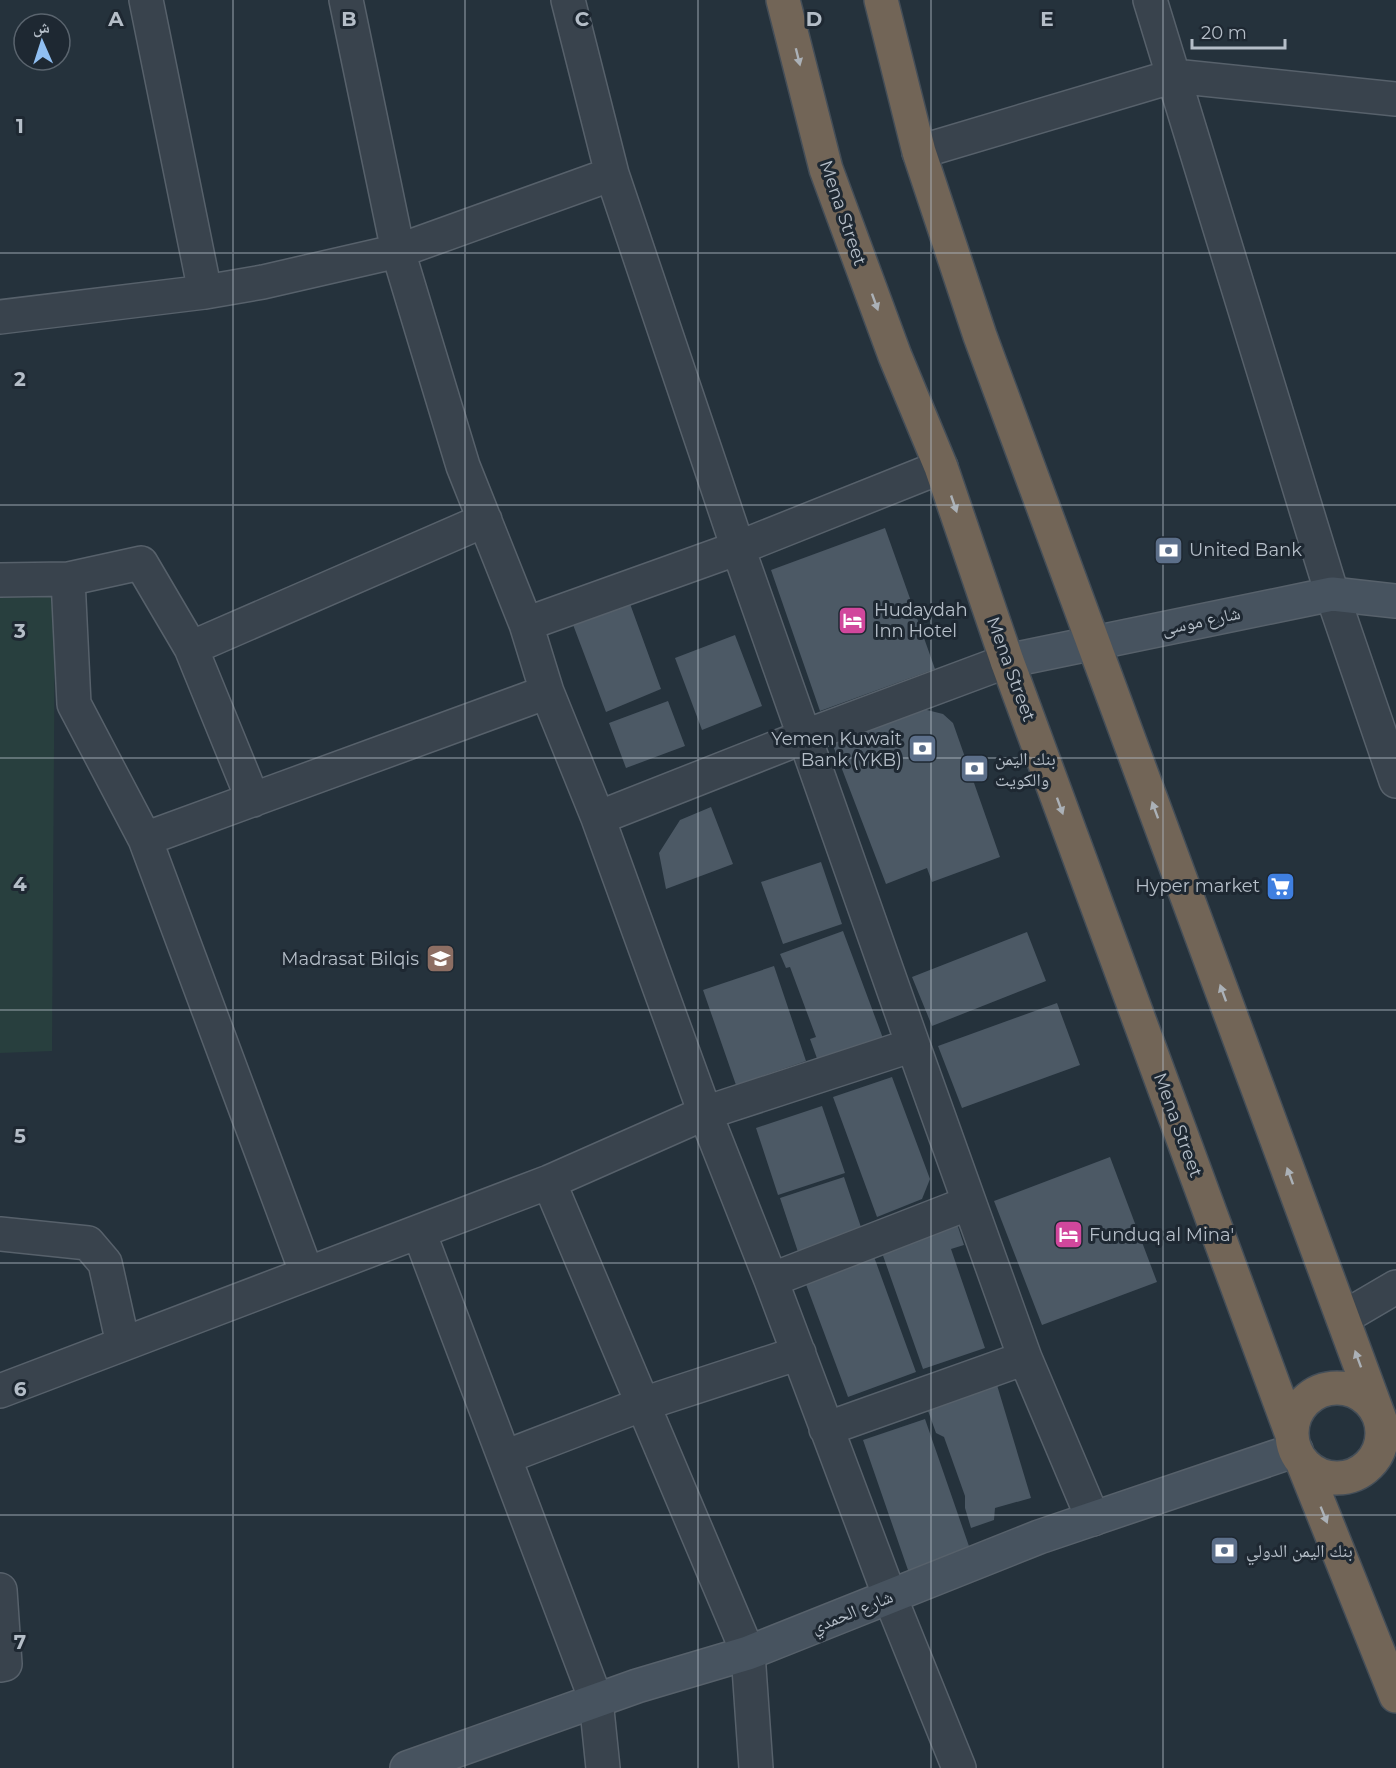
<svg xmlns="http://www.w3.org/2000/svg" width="1396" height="1768" viewBox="0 0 1396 1768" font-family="Montserrat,'Noto Naskh Arabic',sans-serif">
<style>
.green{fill:#283f3e}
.building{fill:#4c5965}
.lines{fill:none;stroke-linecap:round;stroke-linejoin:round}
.street-casing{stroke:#57616b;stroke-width:36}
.secondary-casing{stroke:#57616b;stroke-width:36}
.highway-casing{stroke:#444e58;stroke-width:36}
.street{stroke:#39434d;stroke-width:33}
.secondary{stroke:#47535f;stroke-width:33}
.highway{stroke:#726557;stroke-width:33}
.oneway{fill:#abb1b7}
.grid{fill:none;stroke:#b5bec8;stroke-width:1.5;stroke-opacity:0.55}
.labels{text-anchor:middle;stroke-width:6;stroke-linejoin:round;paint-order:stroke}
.street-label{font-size:18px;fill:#b5bec8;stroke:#1e2832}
.poi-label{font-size:18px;fill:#b5bec8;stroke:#1e2832;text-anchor:start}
.grid-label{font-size:20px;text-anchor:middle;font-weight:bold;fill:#b5bec8;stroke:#1e2832;stroke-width:6;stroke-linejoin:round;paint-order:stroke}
</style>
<rect width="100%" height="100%" fill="#25323c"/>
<path class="green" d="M 0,590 L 55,593 L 52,1051 L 0,1053 Z"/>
<path class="building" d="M 885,528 L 935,669 L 820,711 L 771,570 Z
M 629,601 L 661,689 L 606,712 L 572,622 Z
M 735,635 L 762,706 L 702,730 L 675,658 Z
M 668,701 L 685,746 L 626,768 L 609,723 Z
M 923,709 L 943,714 L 953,723 L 1000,857 L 932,882 L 927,868 L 886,884 L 832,743 Z
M 711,807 L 733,864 L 666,889 L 659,853 L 680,820 Z
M 821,862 L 842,924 L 783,944 L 761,882 Z
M 843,931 L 884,1041 L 819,1064 L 810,1039 L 816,1037 L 790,967 L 786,968 L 780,954 Z
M 1027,932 L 1046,981 L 932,1026 L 912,977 Z
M 774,966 L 806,1061 L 736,1085 L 703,990 Z
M 1057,1003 L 1080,1065 L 962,1108 L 938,1046 Z
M 892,1077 L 930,1179 L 922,1199 L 877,1217 L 833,1097 Z
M 822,1106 L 845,1173 L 778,1195 L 756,1128 Z
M 1110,1157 L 1157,1282 L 1042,1325 L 994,1201 Z
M 844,1177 L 864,1236 L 800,1258 L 780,1198 Z
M 957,1224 L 964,1245 L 951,1249 L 985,1348 L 923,1369 L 881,1250 Z
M 873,1254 L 916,1372 L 848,1397 L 804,1279 Z
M 997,1385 L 1031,1498 L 995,1508 L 994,1520 L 971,1528 L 965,1508 L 965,1496 L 944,1437 L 936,1433 L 927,1408 Z
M 925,1419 L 971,1552 L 909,1573 L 863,1440 Z"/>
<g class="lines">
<defs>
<path id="street" d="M 146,0 L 205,292
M 346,0 L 398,251 L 463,466 L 526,624 L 547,692 L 598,818 L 705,1113 L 771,1280 L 890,1597 L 959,1768
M 568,0 L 612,174 L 738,548 L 913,1045 L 1025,1358 L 1093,1519
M 1150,0 L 1332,594 L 1396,781
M 919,152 L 1174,76 L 1396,99
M 0,317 L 205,292 L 263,282 L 398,251 L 612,174
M 68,579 L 74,704 L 145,839 L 307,1274
M 0,580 L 68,579 L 141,563 L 191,648 L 253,800
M 526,624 L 738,548 L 941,467
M 191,648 L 485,520
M 598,818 L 806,736 L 1007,661
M 145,839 L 547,692
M 549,1182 L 748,1653 L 756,1768
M 419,1232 L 596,1700 L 603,1768
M 0,1234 L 88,1243 L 105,1263 L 123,1344
M 771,1280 L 969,1203
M 1343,1318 L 1396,1287
M 0,1391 L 549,1182 L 705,1113 L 913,1045
M 826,1429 L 1025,1358
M 505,1457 L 643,1404 L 799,1353
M 0,1590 L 5,1664 L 0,1665"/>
<path id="secondary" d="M 1007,661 L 1332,594 L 1396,601
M 407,1768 L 637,1686 L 748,1653 L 1039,1537 L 1296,1450"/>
<path id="highway" d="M 783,0 L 826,169 L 895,356 L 941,467 L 1007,661 L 1292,1435
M 881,0 L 919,152 L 980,336 L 1378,1414
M1292 1433a45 45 0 1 1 90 0a45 45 0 1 1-90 0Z
M 1302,1461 L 1396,1696"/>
</defs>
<use href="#street" class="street-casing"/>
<use href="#secondary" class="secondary-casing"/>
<use href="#highway" class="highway-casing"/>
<use href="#street" class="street"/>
<use href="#secondary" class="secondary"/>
<use href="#highway" class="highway"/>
</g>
<defs><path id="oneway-solid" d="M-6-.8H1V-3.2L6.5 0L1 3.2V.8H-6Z" transform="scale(1.5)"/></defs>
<g class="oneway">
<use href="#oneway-solid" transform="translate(798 57) rotate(76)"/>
<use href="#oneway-solid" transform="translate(875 302) rotate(70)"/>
<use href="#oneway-solid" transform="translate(954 504) rotate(71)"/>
<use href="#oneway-solid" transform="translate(1060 806) rotate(70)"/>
<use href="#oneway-solid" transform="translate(1155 810) rotate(-110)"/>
<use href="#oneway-solid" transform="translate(1223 993) rotate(-110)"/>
<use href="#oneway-solid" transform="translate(1290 1176) rotate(-110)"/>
<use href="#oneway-solid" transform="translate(1358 1359) rotate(-110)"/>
<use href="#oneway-solid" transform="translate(1324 1515) rotate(68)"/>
</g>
<path class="grid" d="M 233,0 L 233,1768M 465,0 L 465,1768M 698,0 L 698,1768M 931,0 L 931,1768M 1163,0 L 1163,1768M 0,253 L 1396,253M 0,505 L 1396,505M 0,758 L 1396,758M 0,1010 L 1396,1010M 0,1263 L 1396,1263M 0,1515 L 1396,1515"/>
<defs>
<symbol id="bank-square" viewBox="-11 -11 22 22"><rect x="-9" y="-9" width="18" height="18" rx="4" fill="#5c6f8a" stroke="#1e2832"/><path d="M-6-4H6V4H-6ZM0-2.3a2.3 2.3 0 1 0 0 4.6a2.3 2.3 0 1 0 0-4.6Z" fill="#fff"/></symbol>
<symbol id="hotel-square" viewBox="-11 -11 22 22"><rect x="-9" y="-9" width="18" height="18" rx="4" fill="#d1479c" stroke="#1e2832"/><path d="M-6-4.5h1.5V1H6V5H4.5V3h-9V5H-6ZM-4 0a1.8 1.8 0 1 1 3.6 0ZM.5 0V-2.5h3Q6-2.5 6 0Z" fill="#fff"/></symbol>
<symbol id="supermarket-square" viewBox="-11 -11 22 22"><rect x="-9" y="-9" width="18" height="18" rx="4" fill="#3f7fe0" stroke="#1e2832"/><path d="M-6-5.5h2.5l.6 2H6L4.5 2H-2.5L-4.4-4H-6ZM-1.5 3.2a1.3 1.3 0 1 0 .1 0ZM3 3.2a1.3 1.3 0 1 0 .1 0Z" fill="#fff"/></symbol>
<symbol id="school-square" viewBox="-11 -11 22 22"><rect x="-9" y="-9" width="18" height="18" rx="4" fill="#8d6e63" stroke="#1e2832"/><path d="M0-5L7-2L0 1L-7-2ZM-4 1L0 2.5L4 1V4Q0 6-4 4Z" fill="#fff"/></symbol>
</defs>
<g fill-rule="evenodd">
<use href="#bank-square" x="1152" y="534" width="33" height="33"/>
<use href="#hotel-square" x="836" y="604" width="33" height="33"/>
<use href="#bank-square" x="906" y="732" width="33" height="33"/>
<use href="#bank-square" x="958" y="752" width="33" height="33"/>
<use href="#supermarket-square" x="1264" y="870" width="33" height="33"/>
<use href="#school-square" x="424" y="942" width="33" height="33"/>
<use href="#hotel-square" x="1052" y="1218" width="33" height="33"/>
<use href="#bank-square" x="1208" y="1534" width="33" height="33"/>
</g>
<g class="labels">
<g class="street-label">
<text transform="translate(843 213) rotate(71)" y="6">Mena Street</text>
<text transform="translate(1201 621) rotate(-12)" y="6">شارع موسى</text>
<text transform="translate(1011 669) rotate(70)" y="6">Mena Street</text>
<text transform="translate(1178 1125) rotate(70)" y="6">Mena Street</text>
<text transform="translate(852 1612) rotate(-22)" y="6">شارع الحمدي</text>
</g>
<g class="poi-label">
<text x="1189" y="556">United Bank</text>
<text x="874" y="616">Hudaydah<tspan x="874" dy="21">Inn Hotel</tspan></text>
<text x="902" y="745" text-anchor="end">Yemen Kuwait<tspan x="902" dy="21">Bank (YKB)</tspan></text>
<text x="995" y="765">بنك اليمن<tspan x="995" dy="21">والكويت</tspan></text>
<text x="1260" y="892" text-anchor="end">Hyper market</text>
<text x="419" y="965" text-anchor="end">Madrasat Bilqis</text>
<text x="1089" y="1241">Funduq al Mina'</text>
<text x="1246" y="1557">بنك اليمن الدولي</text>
</g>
</g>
<g class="grid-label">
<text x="116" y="26">A</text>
<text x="349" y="26">B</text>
<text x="582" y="26">C</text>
<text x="814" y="26">D</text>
<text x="1047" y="26">E</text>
<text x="20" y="133">1</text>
<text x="20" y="386">2</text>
<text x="20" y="638">3</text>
<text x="20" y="891">4</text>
<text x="20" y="1143">5</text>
<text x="20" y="1396">6</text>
<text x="20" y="1649">7</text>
</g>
<g transform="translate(42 42) rotate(357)"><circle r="28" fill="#1e2832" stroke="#5a646e" stroke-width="1.5"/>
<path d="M0-4.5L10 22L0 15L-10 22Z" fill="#90bff2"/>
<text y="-9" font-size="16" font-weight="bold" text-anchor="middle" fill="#b5bec8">ش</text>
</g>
<path d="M1192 39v9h93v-9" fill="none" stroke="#b5bec8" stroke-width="3"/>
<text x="1201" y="39" font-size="18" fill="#b5bec8" stroke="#1e2832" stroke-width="4.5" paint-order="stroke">20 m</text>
</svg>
